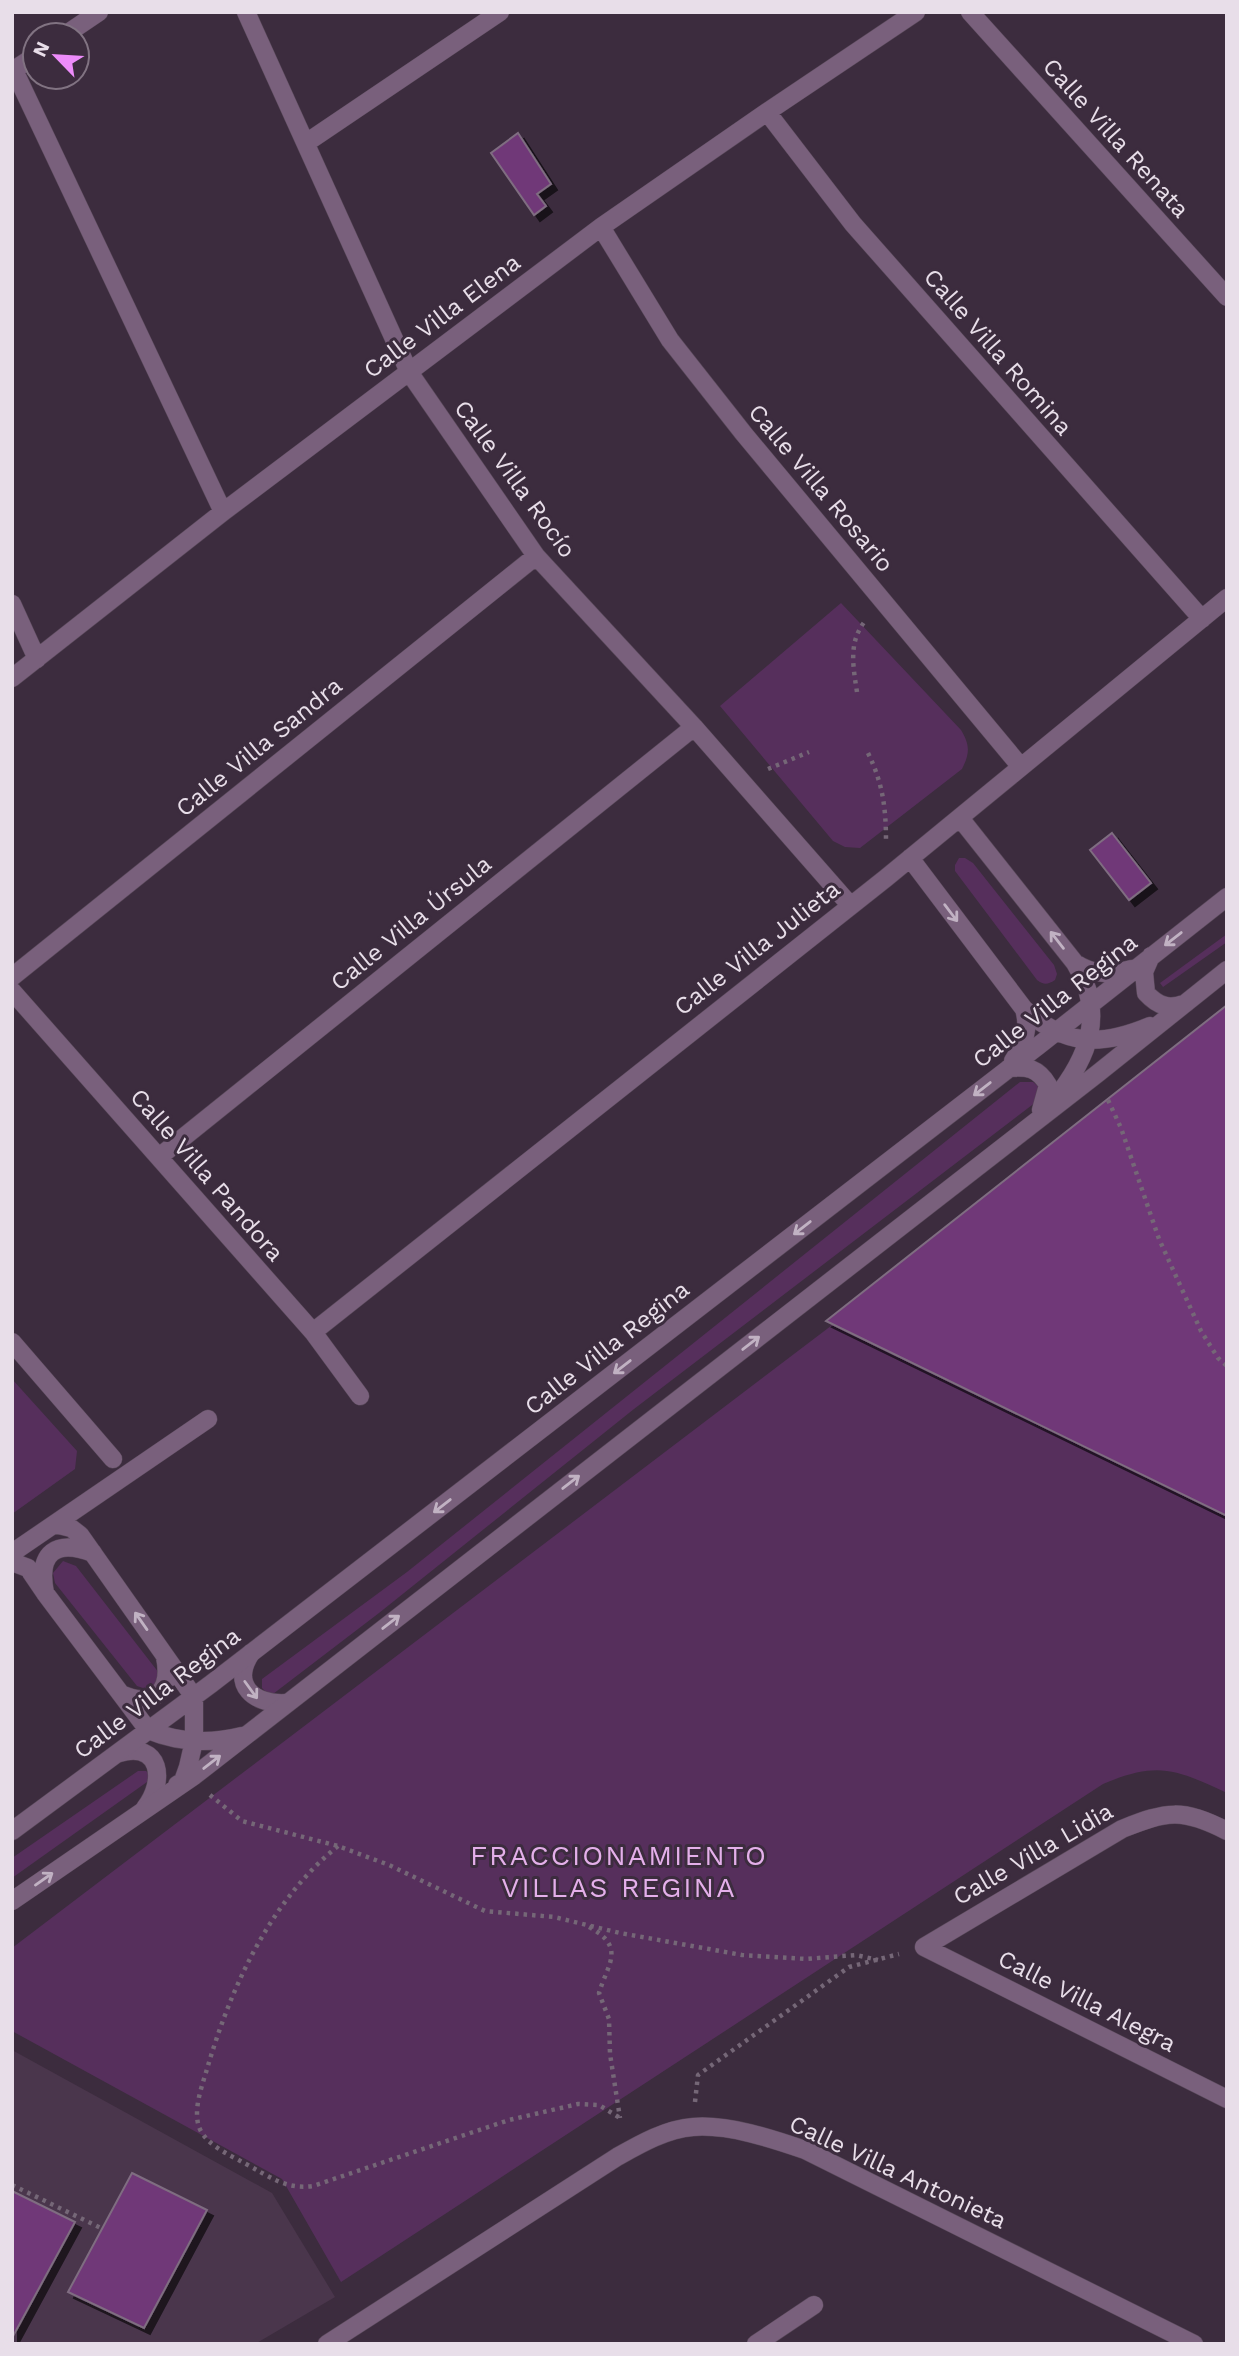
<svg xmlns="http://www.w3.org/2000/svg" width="1239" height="2356" viewBox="0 0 1239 2356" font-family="'Work Sans',sans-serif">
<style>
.built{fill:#4a364c}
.green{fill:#562f5c}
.building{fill:#703878;stroke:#7f6d81;stroke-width:2;filter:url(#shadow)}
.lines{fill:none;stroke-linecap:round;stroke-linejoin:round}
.service-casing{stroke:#584859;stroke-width:19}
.minor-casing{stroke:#584859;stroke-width:19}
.path{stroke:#756777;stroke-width:4.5;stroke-dasharray:3.5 5;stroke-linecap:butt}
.service{stroke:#79607c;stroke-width:18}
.minor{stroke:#79607c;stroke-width:18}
.oneway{stroke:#c1b2c3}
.labels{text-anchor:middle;stroke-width:6;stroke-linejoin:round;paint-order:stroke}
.street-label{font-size:24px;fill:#e8dee9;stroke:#3c2c3e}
.quarter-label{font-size:28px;letter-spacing:2px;fill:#e4afea;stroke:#3c2c3e}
</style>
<defs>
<filter id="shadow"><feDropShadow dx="6" dy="6" stdDeviation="0" flood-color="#0009"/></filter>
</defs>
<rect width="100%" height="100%" fill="#3c2c3e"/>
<path class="built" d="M 12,2050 L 272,2193 L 335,2297 L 255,2344 L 12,2344 Z"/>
<path class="green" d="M 841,603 L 961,730 C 970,745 970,753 962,769 L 860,848 L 845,847 L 833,841 L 720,706 Z
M 959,858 L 965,858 L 973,863 L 1054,965 L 1057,974 L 1055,980 C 1047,985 1044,985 1037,980 L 955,871 L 955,865 Z
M 1227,934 L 1227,942 L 1163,987 L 1160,983 Z
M 1227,1013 L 1227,1793 C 1175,1769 1158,1761 1103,1784 L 341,2282 L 282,2179 L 12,2031 L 12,1948 L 848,1313 Z
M 1020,1082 L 1033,1082 L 1039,1087 L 1036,1102 L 634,1409 L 379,1613 L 273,1694 L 268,1694 L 262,1688 L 262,1679 L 407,1572 Z
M 12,1379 L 77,1451 L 75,1469 L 12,1514 Z
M 63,1561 L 76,1566 L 159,1673 L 157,1685 L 146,1689 L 137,1686 L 55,1583 L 53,1573 Z
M 138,1771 L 146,1771 L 150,1774 L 147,1782 L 12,1878 L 12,1858 Z"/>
<path class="building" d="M 518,133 L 551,184 L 537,194 L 546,206 L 534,215 L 491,153 Z
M 1112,833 L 1151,883 L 1129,900 L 1090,850 Z
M 1227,1005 L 1227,1516 L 826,1321 Z
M 132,2173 L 207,2210 L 144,2328 L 68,2292 Z
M 12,2191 L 75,2222 L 12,2338 Z"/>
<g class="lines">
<defs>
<path id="service" d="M 251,1653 C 230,1685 254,1705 286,1703
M 119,1753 C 161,1741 166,1781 145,1808"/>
<path id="minor" d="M 246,12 L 409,372 L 536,556 L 694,727 L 850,905
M 970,12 L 1227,297
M 65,35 L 99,12
M 14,70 L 223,512
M 12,71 L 35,56
M 767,112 L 853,224 L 1202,619
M 306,143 L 500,12
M 601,227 L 670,340 L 744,434 L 1021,767
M 12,604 L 37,659
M 12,678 L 223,512 L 601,227 L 767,112 L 916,12
M 960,818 L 1075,963 C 1093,975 1111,975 1132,969
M 910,858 L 1024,1009 C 1030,1029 1024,1044 1013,1061
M 1151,956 L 1144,972 L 1146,993 C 1158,1006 1169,1010 1186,1003
M 12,977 L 536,556
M 12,991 L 313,1332 L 360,1396
M 1024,1009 C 1065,1046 1100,1047 1150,1026
M 1009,1068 C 1027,1066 1038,1068 1048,1085 L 1041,1110
M 1054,1100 C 1089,1057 1106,1013 1075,963
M 159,1157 L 694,727
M 313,1332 L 886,878 L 1227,598
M 12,1342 L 113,1459
M 55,1524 L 71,1528 L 80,1535 L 194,1697 L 194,1741 L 188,1767 L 183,1781 L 177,1785
M 12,1553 L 208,1419
M 12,1562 L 28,1568 L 45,1593 L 148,1730 C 179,1743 210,1744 242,1736
M 45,1593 C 37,1552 56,1539 93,1553
M 121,1694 C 154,1709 172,1691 165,1657
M 12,1831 L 211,1684 L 1038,1046 L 1227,897
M 12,1901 L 194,1776 L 1097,1074 L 1227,970
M 924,1947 L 1122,1829 C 1167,1811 1182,1808 1227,1831
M 924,1947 L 1227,2099
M 327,2344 L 617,2157 C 640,2144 666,2129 693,2127 C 728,2124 773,2139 805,2150 L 1194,2344
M 756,2344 L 814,2305"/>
</defs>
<use href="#service" class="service-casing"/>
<use href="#minor" class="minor-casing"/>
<path class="path" d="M 857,692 C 853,666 848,641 866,620
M 868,753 C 883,784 886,808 886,842
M 768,769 L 809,752
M 1108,1100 L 1121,1128 L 1159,1239 L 1201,1331 L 1218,1358 L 1227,1366
M 210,1795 L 242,1821 L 338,1846 L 389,1865 L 485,1911 L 554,1917 L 620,1933 L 742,1955 L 806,1959 L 856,1955 L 878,1960
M 338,1846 C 270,1901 231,1987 207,2069 C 202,2086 193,2109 199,2127 C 206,2145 228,2154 244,2163 C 269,2176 285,2190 313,2186 L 509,2120 L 578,2104 L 599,2105 L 620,2118
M 589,1927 C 627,1947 607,1965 599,1993 L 609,2019 L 610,2054 L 620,2118
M 695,2102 L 698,2075 L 849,1967 L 899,1954
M 12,2185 L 103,2229"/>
<use href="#service" class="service"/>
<use href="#minor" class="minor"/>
</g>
<defs><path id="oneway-shaft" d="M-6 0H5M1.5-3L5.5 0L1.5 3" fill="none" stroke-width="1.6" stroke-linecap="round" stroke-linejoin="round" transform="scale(1.75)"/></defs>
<g class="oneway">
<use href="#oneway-shaft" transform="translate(951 913) rotate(53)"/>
<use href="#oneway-shaft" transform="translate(1173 939) rotate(142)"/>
<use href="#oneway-shaft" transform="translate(1057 940) rotate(-128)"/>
<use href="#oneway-shaft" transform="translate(982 1089) rotate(142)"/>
<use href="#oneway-shaft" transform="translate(802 1228) rotate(142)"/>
<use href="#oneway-shaft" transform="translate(751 1343) rotate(-38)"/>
<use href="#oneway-shaft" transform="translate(622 1367) rotate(142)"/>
<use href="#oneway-shaft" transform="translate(571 1482) rotate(-38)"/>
<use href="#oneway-shaft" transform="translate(442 1506) rotate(142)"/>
<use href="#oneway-shaft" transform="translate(141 1621) rotate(-125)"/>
<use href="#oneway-shaft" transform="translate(391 1622) rotate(-38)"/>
<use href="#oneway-shaft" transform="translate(251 1690) rotate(54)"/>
<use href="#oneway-shaft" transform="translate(212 1762) rotate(-38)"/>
<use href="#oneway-shaft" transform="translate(44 1879) rotate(-35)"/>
</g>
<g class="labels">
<g class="street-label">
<text transform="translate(1116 138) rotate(48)" y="8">Calle Villa Renata</text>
<text transform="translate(442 316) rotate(-37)" y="8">Calle Villa Elena</text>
<text transform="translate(998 352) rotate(49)" y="8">Calle Villa Romina</text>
<text transform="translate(515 479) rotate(54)" y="8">Calle Villa Rocío</text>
<text transform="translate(821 488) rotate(50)" y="8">Calle Villa Rosario</text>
<text transform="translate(259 747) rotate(-39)" y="8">Calle Villa Sandra</text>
<text transform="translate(411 923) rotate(-39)" y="8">Calle Villa Úrsula</text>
<text transform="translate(757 948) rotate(-38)" y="8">Calle Villa Julieta</text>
<text transform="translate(1055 1001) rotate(-38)" y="8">Calle Villa Regina</text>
<text transform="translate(207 1175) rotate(49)" y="8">Calle Villa Pandora</text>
<text transform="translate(607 1348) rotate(-38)" y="8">Calle Villa Regina</text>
<text transform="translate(157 1693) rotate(-37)" y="8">Calle Villa Regina</text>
<text transform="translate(1033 1854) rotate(-30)" y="8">Calle Villa Lidia</text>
<text transform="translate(1087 2001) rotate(27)" y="8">Calle Villa Alegra</text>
<text transform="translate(898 2172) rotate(25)" y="8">Calle Villa Antonieta</text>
</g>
<g class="quarter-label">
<text x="619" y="1865">FRACCIONAMIENTO<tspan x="619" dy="32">VILLAS REGINA</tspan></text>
</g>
</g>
<rect width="1239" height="2356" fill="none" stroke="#e8dee9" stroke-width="28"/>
<g transform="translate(56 56) rotate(295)"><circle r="33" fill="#3c2c3e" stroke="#817382" stroke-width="2"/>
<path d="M0-5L12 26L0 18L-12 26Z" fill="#ed8cfa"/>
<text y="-10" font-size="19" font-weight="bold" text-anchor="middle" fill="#e8dee9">N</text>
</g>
</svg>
